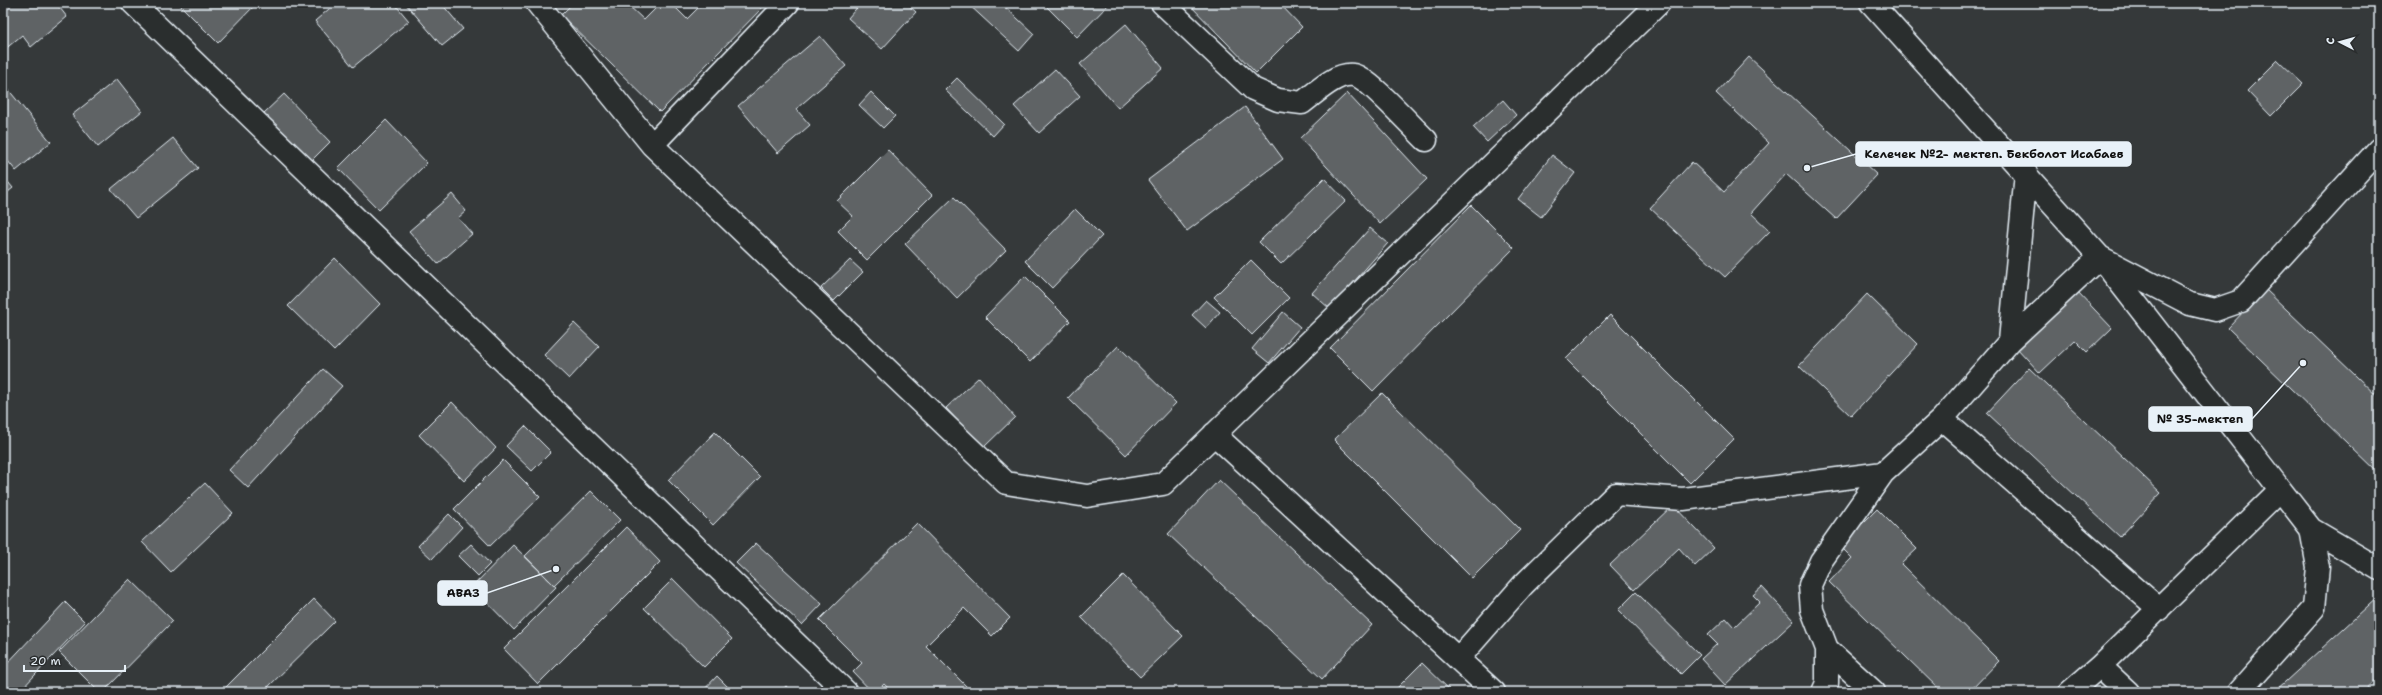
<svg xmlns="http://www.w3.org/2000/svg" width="2382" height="695" viewBox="0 0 2382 695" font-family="'Shantell Sans',sans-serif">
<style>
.building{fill:#5f6365;stroke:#e8f1f8}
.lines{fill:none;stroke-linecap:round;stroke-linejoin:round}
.minor-casing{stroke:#e8f1f8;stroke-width:25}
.minor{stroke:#2a2d2e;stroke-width:22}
.leader{fill:none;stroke:#e8f1f8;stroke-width:1.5}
.callout-dot{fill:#e8f1f8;stroke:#2a2d2e;stroke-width:1.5}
.callout{fill:#e8f1f8;stroke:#e8f1f8;stroke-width:1.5}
.callout-label{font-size:12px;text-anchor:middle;font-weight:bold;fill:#111}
</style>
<rect width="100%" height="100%" fill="#35393a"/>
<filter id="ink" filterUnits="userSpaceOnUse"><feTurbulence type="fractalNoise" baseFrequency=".025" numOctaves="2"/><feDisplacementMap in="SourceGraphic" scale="8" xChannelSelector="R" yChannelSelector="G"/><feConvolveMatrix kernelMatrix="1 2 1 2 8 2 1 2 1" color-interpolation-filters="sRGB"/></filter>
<g filter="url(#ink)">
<path class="building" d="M 6,3 L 56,3 L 67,17 L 31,47 L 22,35 L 3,51 L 3,5 Z
M 178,3 L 257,3 L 218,43 Z
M 336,3 L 394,3 L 409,21 L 353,67 L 315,21 Z
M 405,3 L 441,3 L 463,29 L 442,46 Z
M 573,3 L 626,3 L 644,20 L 661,3 L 671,3 L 687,19 L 703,3 L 767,3 L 660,112 L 561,15 Z
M 861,3 L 906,3 L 916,12 L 882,49 L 848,18 Z
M 967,3 L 1001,3 L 1034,34 L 1019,51 Z
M 1043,3 L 1110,3 L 1077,37 Z
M 1188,3 L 1279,3 L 1302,27 L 1256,73 Z
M 1126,24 L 1163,68 L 1118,108 L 1080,64 Z
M 820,36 L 846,66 L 796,109 L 810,125 L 778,153 L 738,106 Z
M 1749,57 L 1877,175 L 1836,219 L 1786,174 L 1751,213 L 1770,231 L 1725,277 L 1650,208 L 1692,162 L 1724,192 L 1769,143 L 1716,93 Z
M 2278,60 L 2303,84 L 2271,116 L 2247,91 Z
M 1055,69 L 1080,96 L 1039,133 L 1014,106 Z
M 957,78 L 1004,124 L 993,136 L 945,90 Z
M 117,79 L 142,111 L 98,147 L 72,115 Z
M 3,83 L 51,142 L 16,171 L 3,155 Z
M 871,92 L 895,116 L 883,128 L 859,105 Z
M 1347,93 L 1427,179 L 1380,224 L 1300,138 Z
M 284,94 L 330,142 L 311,161 L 264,113 Z
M 1503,100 L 1516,115 L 1487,142 L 1473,127 Z
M 1245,107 L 1283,159 L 1187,231 L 1148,180 Z
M 386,120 L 427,163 L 379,210 L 338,168 Z
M 173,138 L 198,168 L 136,218 L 111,189 Z
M 888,150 L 932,195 L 867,260 L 838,231 L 853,216 L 837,201 Z
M 1552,155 L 1575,173 L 1541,217 L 1518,199 Z
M 3,176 L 13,188 L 3,196 Z
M 1324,178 L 1346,201 L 1281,264 L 1259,242 Z
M 452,194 L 466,211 L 458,218 L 472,234 L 438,264 L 409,231 Z
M 954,197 L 1006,250 L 957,298 L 905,244 Z
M 1471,205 L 1514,248 L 1373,391 L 1330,348 Z
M 1075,209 L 1102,236 L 1052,288 L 1025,261 Z
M 1370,228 L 1388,243 L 1330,309 L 1312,293 Z
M 335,258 L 380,304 L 334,351 L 288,306 Z
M 850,260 L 863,272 L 834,301 L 821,288 Z
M 1251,260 L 1289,298 L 1252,335 L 1214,297 Z
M 1025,276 L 1070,321 L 1030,362 L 985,317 Z
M 2265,289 L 2379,398 L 2379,474 L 2228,328 Z
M 2077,291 L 2112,328 L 2087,352 L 2075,340 L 2040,373 L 2016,347 Z
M 1867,294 L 1918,344 L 1851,416 L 1799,366 Z
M 1206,300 L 1220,312 L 1206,328 L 1192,315 Z
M 1283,312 L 1300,327 L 1269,363 L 1252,349 Z
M 1610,315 L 1734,439 L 1690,483 L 1566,359 Z
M 574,323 L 599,347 L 569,379 L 544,355 Z
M 1118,346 L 1176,403 L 1126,455 L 1068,398 Z
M 2029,368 L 2161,493 L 2120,537 L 1987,413 Z
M 323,369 L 342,386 L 248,488 L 229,470 Z
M 979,377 L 1015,417 L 983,448 L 946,408 Z
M 1382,393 L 1520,530 L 1472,578 L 1334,440 Z
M 452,402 L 496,448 L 464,481 L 419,435 Z
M 525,426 L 551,452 L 532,471 L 506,446 Z
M 715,432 L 760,477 L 713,525 L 668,480 Z
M 503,460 L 540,497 L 490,546 L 454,509 Z
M 1219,480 L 1372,625 L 1322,679 L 1168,534 Z
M 205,483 L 233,513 L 171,572 L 142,542 Z
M 591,491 L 620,520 L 554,585 L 525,556 Z
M 1673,505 L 1714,548 L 1695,566 L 1679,548 L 1634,590 L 1610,565 Z
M 1877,509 L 1917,549 L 1901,564 L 1999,661 L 1969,692 L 1942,692 L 1829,582 L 1852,558 L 1840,546 Z
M 449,514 L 462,527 L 432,559 L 418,546 Z
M 917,523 L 1010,618 L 992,636 L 964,608 L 926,646 L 968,688 L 964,692 L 892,692 L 884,684 L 876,692 L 872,692 L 853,672 L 862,663 L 819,620 Z
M 626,527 L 660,562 L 538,684 L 504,649 Z
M 756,543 L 822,604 L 802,625 L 736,563 Z
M 471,544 L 490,564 L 478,576 L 458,556 Z
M 513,545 L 556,587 L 514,630 L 472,587 Z
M 1123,575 L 1183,636 L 1140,677 L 1081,617 Z
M 130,579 L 173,621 L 103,692 L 99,692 L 59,652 Z
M 673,579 L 732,639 L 704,667 L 644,608 Z
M 1762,587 L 1794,621 L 1725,685 L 1701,659 L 1717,644 L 1708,635 L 1726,618 L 1734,627 L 1760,602 L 1753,595 Z
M 1636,592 L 1700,655 L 1681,674 L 1618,610 Z
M 2379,596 L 2379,677 L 2363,692 L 2274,692 Z
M 314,599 L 335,621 L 263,692 L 221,692 Z
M 65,602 L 85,622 L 19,692 L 3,692 L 3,668 Z
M 1422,663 L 1452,692 L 1393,692 Z
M 717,676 L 733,692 L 702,692 Z
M 786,686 L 792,692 L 780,692 Z"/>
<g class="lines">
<defs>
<path id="minor" d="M 133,3 L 846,692
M 537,3 L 652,145 L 1006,483 L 1087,496 L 1163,484 L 1659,3
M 1162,3 L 1253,89 L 1278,100 L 1302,103 C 1316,93 1335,73 1353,75 C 1367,76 1413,128 1426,140
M 1871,3 L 2100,257 L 2311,529 L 2318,567 L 2314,608 L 2239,692
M 652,145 L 788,3
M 2010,341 L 2100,257 L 2190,304 L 2215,310 L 2241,301 L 2379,149
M 1942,419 L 2159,609
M 1214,434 L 1494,692
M 2311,529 L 2379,569
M 1827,649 L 1874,692
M 1458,659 L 1523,585 L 1616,494 L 1683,499 L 1883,473
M 2100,666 L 2128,692
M 1823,692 L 1827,683 L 1827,649 L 1812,610 L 1810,585 L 1821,561 L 1883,473 L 1942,419 L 2010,341 L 2026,173
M 2070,692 L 2100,666 L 2280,490"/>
</defs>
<use href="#minor" class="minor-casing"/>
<use href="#minor" class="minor"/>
</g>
</g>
<path class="leader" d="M1807 168L1856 154M2303 363L2252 419M556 569L487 593"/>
<g class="callout-dot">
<circle cx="1807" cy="168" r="4"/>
<circle cx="2303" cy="363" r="4"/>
<circle cx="556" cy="569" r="4"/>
</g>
<g class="callout">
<rect x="1856" y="142" width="275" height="24" rx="4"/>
<rect x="2149" y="407" width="103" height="24" rx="4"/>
<rect x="438" y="581" width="49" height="24" rx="4"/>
</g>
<g class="callout-label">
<text x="1994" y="158">Келечек №2- мектеп. Бекболот Исабаев</text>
<text x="2200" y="423">№ 35-мектеп</text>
<text x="463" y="597">АВАЗ</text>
</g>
<rect width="2382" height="695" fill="none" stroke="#2a2d2e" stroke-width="16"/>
<rect x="8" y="8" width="2366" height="679" fill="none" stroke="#e8f1f8" stroke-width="1.5" filter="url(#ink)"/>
<g transform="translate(2340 42) rotate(276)" stroke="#2a2d2e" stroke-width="3" paint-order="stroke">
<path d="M0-3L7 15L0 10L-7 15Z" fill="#e8f1f8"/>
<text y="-6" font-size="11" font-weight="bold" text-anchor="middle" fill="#e8f1f8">С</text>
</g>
<path d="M24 665v6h101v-6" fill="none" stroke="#e8f1f8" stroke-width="2"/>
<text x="30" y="665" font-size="12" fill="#e8f1f8" stroke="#2a2d2e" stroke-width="3" paint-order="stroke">20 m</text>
</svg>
